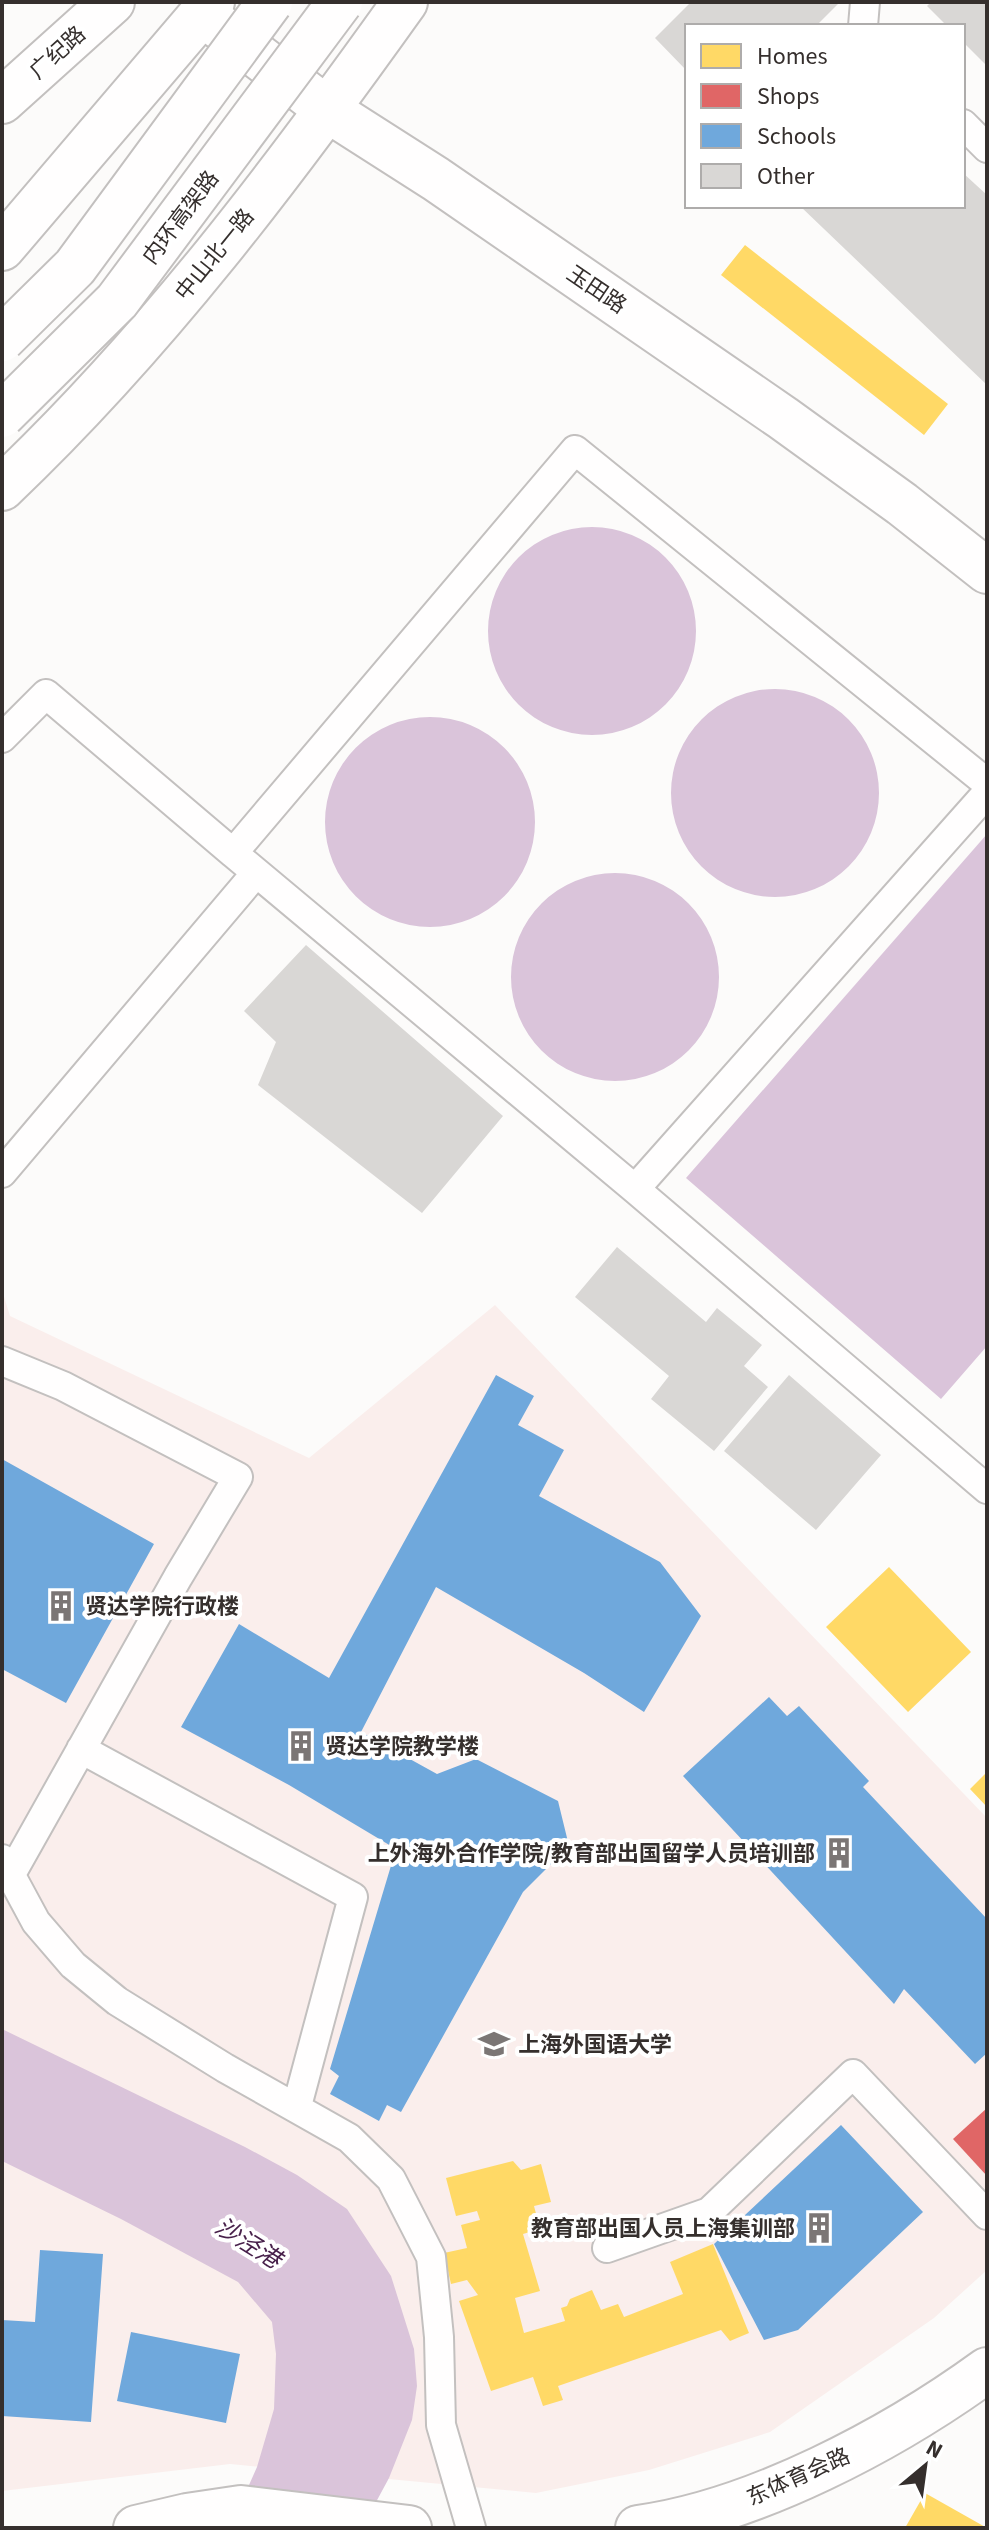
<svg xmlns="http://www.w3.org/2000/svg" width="989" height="2530" viewBox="0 0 989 2530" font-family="'Source Sans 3','Noto Sans SC',sans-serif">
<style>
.built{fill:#faeeec}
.water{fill:#dac4da}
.homes{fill:#ffd966}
.shops{fill:#e06666}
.schools{fill:#6fa8dc}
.building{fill:#d9d7d5}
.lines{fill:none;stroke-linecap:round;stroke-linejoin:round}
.service-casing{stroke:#c3c0bf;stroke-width:32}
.minor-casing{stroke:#c3c0bf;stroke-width:48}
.tertiary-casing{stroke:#c3c0bf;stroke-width:48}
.primary-casing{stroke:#c3c0bf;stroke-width:48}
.service{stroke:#fffefe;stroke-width:28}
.minor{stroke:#fffefe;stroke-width:44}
.tertiary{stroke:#fffefe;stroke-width:44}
.primary{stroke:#fffefe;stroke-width:44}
.trunk-bridge-casing{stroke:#c3c0bf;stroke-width:48;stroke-linecap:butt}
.trunk-bridge{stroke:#fffefe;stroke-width:44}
.labels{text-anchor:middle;stroke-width:8;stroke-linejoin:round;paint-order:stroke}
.street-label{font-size:22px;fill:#352f2d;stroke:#fff}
.poi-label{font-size:22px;font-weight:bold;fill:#352f2d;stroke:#fff;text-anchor:start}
.water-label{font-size:24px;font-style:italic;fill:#48214b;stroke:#fff}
</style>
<rect width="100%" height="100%" fill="#fcfbfa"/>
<path class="built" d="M 2,1290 L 10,1316 L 309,1458 L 495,1305 L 987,1818 L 987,2270 L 934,2318 L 770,2432 L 649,2470 L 536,2493 L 230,2464 L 2,2491 Z"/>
<path class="water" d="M488 631a104 104 0 1 1 208 0a104 104 0 1 1-208 0Z
M671 793a104 104 0 1 1 208 0a104 104 0 1 1-208 0Z
M325 822a105 105 0 1 1 210 0a105 105 0 1 1-210 0Z
M 987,834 L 987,1346 L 941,1399 L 686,1178 Z
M511 977a104 104 0 1 1 208 0a104 104 0 1 1-208 0Z
M 2,2029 L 245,2147 L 297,2175 L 347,2209 L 391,2276 L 414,2349 L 417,2386 L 412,2420 L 389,2478 L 362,2528 L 230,2528 L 257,2467 L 274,2409 L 276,2354 L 272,2322 L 238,2282 L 121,2219 L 2,2161 Z"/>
<path class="homes" d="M 745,245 L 948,404 L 924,435 L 721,275 Z
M 889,1567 L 971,1652 L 908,1712 L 826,1627 Z
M 987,1772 L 987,1807 L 970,1789 Z
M 513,2161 L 521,2170 L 541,2164 L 551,2202 L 534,2206 L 540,2229 L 523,2234 L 540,2291 L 515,2298 L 524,2333 L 565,2321 L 561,2308 L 567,2306 L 570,2299 L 592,2290 L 601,2310 L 618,2304 L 624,2317 L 683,2294 L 670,2262 L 713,2244 L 749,2333 L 730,2341 L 721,2330 L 558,2386 L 563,2400 L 543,2406 L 533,2377 L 491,2391 L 459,2301 L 478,2295 L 467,2280 L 451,2284 L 444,2253 L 467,2248 L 461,2225 L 480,2220 L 477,2211 L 456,2216 L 446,2178 Z
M 925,2493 L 987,2528 L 905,2528 Z"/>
<path class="shops" d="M 987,2108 L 987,2176 L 953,2139 Z"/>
<path class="schools" d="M 496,1375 L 534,1396 L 518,1425 L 564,1450 L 539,1496 L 660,1562 L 701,1616 L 644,1712 L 584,1673 L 436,1587 L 361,1732 L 437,1774 L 476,1759 L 558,1801 L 569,1846 L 523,1892 L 401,2112 L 387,2105 L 379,2121 L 330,2094 L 339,2076 L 330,2069 L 396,1849 L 289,1785 L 181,1727 L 239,1624 L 329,1678 Z
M 2,1459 L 154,1544 L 66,1703 L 2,1669 Z
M 769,1697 L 787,1716 L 799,1706 L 869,1781 L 863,1787 L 987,1919 L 987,2053 L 975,2064 L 904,1989 L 894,2004 L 683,1776 Z
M 841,2125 L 923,2212 L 798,2330 L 764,2340 L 714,2244 Z
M 40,2250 L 103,2254 L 91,2422 L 2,2416 L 2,2320 L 35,2322 Z
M 131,2332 L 240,2354 L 226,2423 L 117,2401 Z"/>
<path class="building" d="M 691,2 L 840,2 L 816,26 L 687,26 L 687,71 L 655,38 Z
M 931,2 L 987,2 L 987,66 L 963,42 L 963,26 L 947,26 L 927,6 Z
M 963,173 L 987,195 L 987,385 L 800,206 L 963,206 Z
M 306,945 L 503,1116 L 422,1213 L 258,1085 L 276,1042 L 244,1011 Z
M 617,1247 L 706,1322 L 717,1308 L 762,1345 L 744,1366 L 768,1387 L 714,1451 L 651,1399 L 669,1376 L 575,1297 Z
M 789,1375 L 881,1455 L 816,1530 L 724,1451 Z"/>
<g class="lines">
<defs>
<path id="service" d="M 863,26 L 865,2
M 963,124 L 987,148
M 2,738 L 46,694 L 233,853
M 987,783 L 575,450 L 233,853 L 635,1189 L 987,1489
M 2,1173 L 256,873
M 635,1189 L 987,793
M 2,1361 L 63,1386 L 238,1477 L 178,1577 L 10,1876
M 81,1749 L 353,1897 L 297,2106
M 2,1859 L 36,1922 L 73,1965 L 117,2001 L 225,2068 L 349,2138 L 391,2179 L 431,2257 L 439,2337 L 441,2425 L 471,2528
M 607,2248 L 709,2212 L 853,2074 L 987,2215"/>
<path id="minor" d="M 2,101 L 112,2"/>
<path id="tertiary" d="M 203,14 L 328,110 L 436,179 L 783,418 L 902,504 L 987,571
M 136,2528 L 187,2516 L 241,2508 L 409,2528
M 638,2528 C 755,2512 892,2439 987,2370"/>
<path id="primary" d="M 2,248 L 212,2
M 2,488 C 155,343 283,173 405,2"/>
</defs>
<use href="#service" class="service-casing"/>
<use href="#minor" class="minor-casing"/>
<use href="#tertiary" class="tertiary-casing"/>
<use href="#primary" class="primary-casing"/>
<use href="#service" class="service"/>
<use href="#minor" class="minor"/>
<use href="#tertiary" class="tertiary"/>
<use href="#primary" class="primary"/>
<defs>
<path id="trunk-bridge" d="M 2,339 L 75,267 L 270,2
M 2,415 L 117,301 L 340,2"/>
</defs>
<use href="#trunk-bridge" class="trunk-bridge-casing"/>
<use href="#trunk-bridge" class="trunk-bridge"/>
</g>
<defs>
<symbol id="building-bare" viewBox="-9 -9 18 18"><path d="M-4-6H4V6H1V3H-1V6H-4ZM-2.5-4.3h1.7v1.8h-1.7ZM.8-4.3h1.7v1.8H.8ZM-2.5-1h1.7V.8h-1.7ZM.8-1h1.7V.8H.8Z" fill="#7b7675" stroke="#fff" stroke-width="2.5" paint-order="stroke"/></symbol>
<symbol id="university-bare" viewBox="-9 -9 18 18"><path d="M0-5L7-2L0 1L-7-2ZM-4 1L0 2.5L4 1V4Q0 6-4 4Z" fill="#7b7675" stroke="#fff" stroke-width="2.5" paint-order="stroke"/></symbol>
</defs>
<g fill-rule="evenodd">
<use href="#building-bare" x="39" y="1584" width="44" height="44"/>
<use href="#building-bare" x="279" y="1724" width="44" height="44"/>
<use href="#building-bare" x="817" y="1831" width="44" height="44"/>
<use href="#university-bare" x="472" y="2022" width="44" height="44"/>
<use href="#building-bare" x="797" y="2206" width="44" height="44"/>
</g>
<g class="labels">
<g class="street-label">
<text transform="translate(57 52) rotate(-42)" y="8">广纪路</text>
<text transform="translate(180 217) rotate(-53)" y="8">内环高架路</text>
<text transform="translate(214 254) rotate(-51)" y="8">中山北一路</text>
<text transform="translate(597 289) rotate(34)" y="8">玉田路</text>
<text transform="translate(798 2476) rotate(-24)" y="8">东体育会路</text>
</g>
<g class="poi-label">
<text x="85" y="1614">贤达学院行政楼</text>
<text x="325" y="1754">贤达学院教学楼</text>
<text x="815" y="1861" text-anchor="end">上外海外合作学院/教育部出国留学人员培训部</text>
<text x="518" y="2052">上海外国语大学</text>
<text x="795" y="2236" text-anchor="end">教育部出国人员上海集训部</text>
</g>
<g class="water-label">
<text transform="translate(248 2243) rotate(32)" y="8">沙泾港</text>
</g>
</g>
<rect width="989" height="2530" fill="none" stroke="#352f2d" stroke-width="8"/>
<rect x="685" y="24" width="280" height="184" fill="#ffffff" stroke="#aeacab" stroke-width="2"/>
<rect x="701" y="44" width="40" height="24" fill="#ffd966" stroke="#aeacab" stroke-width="2"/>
<text x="757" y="64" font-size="24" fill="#352f2d">Homes</text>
<rect x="701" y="84" width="40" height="24" fill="#e06666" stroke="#aeacab" stroke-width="2"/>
<text x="757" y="104" font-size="24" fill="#352f2d">Shops</text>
<rect x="701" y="124" width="40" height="24" fill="#6fa8dc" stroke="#aeacab" stroke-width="2"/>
<text x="757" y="144" font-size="24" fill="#352f2d">Schools</text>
<rect x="701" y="164" width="40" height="24" fill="#d9d7d5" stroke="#aeacab" stroke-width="2"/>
<text x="757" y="184" font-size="24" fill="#352f2d">Other</text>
<g transform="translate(925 2466) rotate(29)" stroke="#ffffff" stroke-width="6" paint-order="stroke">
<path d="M0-6L14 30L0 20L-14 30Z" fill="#352f2d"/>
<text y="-12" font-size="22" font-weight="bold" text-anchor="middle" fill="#352f2d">N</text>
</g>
</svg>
